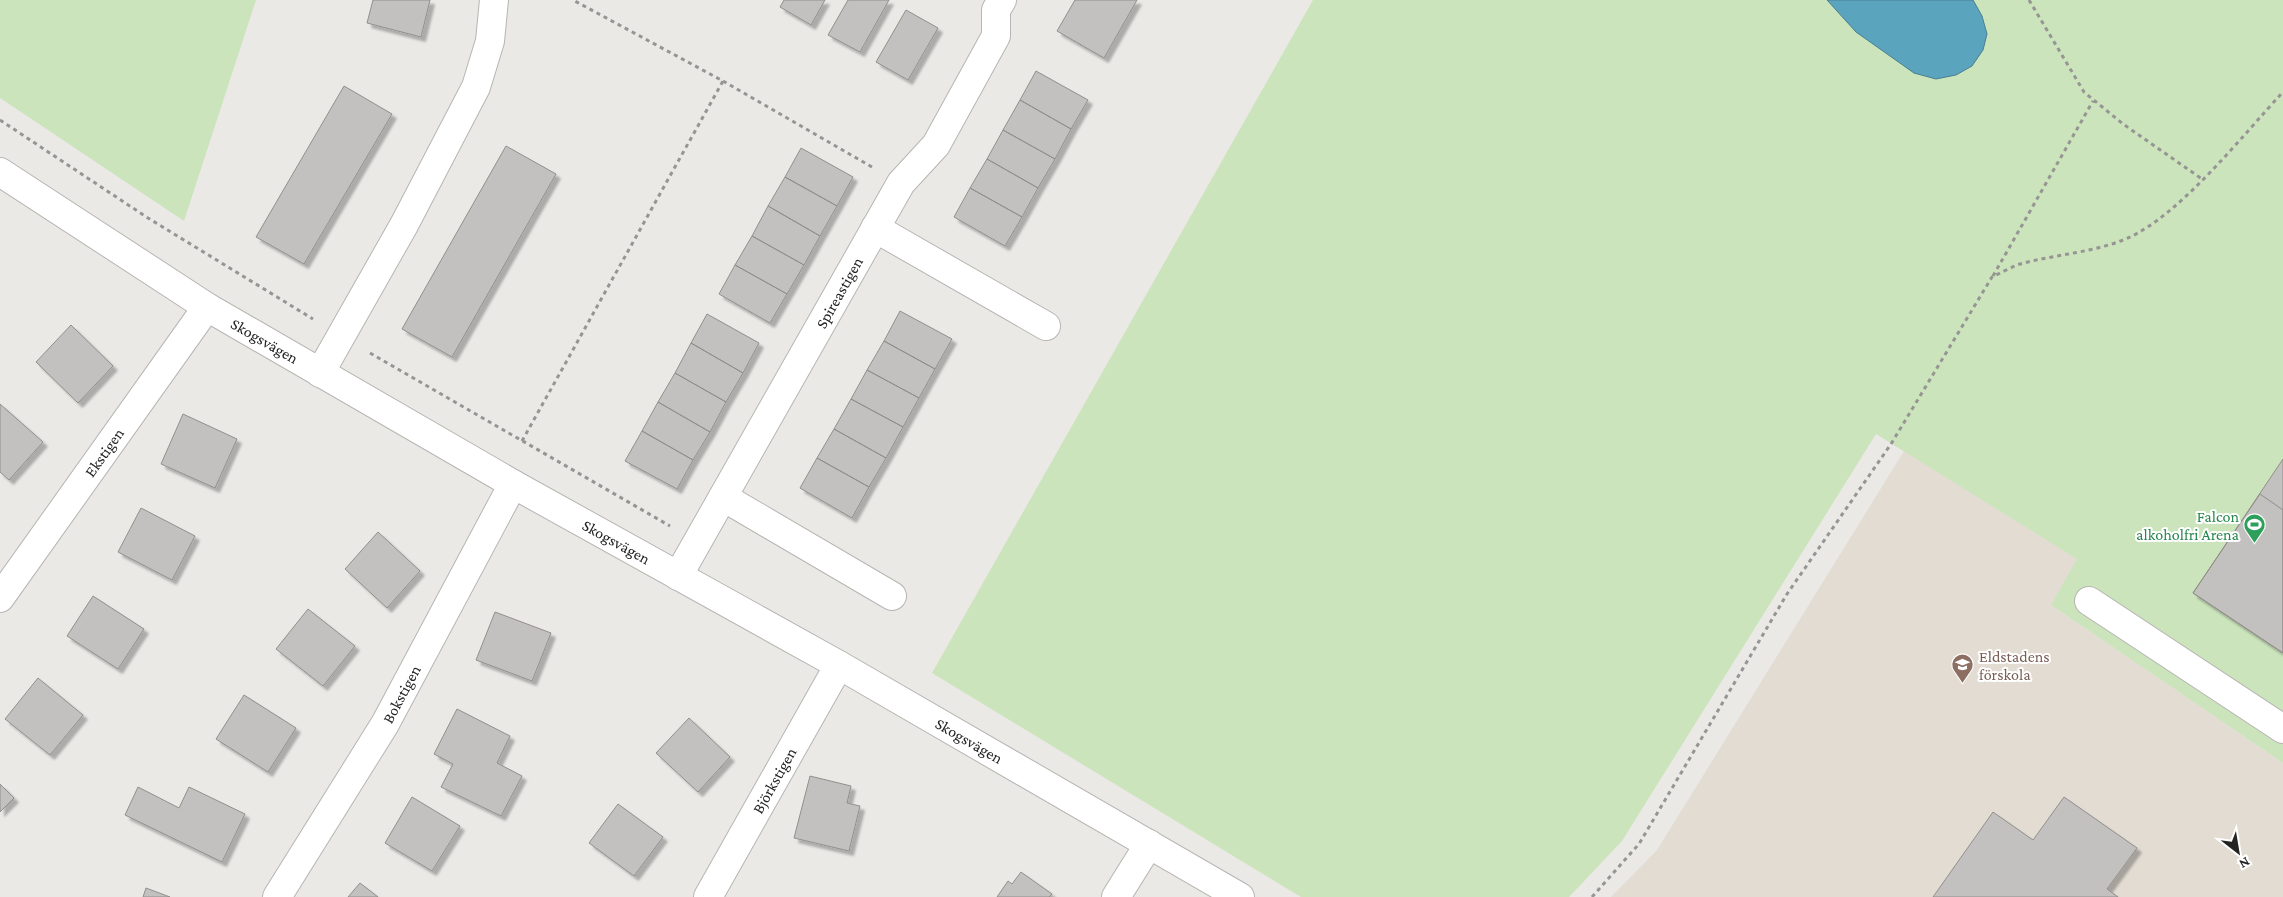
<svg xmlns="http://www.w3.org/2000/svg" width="2283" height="897" viewBox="0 0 2283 897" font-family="'Crimson Pro',serif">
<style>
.built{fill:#e3dcd3}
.green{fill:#cbe4bc}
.water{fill:#5aa4be;stroke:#4a7e90}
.building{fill:#c3c1bf;stroke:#918f8c;filter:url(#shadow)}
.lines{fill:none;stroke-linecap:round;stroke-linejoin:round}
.minor-casing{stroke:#b7b5b3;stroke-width:30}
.path{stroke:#969593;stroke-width:3;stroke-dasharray:4 4;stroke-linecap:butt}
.minor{stroke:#fff;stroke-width:28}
.labels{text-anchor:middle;stroke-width:4;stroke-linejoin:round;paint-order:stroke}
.street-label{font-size:16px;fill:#242423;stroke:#fff}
.leisure-label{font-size:16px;fill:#27864d;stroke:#fff;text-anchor:end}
.education-label{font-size:16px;fill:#785e54;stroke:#fff;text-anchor:start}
</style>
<defs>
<filter id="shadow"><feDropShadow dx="4.5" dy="4.5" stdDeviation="1" flood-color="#0004"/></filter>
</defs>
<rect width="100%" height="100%" fill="#ebe9e6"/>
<path class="built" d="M 1904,451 L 2078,559 L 2051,605 L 2283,763 L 2283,897 L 1611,897 L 1657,850 Z"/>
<path class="green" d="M 0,0 L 256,0 L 184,221 L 0,98 Z
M 1313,0 L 2283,0 L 2283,763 L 2051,605 L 2077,559 L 1876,434 L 1622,841 L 1569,897 L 1301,897 L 932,673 Z"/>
<path class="water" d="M 1827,0 L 1973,0 L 1982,16 L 1987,34 L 1983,50 L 1972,66 L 1956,75 L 1936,79 L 1914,73 L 1856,32 Z"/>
<path class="building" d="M 373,0 L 430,0 L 421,37 L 367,23 Z
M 784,0 L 825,0 L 811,25 L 780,7 Z
M 848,0 L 889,0 L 860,52 L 828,35 Z
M 1075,0 L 1137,0 L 1104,58 L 1057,31 Z
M 906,10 L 938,28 L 908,80 L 876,62 Z
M 1036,71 L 1088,100 L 1071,129 L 1020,100 Z
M 344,86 L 392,114 L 304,264 L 256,237 Z
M 1020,100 L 1071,129 L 1055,159 L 1003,130 Z
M 1003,130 L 1055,159 L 1038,188 L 987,159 Z
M 506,146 L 556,174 L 452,357 L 402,329 Z
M 801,148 L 853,177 L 837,206 L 785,177 Z
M 987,159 L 1038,188 L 1022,217 L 970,188 Z
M 785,177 L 837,206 L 820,236 L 768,206 Z
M 970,188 L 1022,217 L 1005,246 L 954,217 Z
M 768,206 L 820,236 L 804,265 L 752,236 Z
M 752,236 L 804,265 L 787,294 L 735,265 Z
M 735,265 L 787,294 L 770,323 L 719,294 Z
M 900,311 L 952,339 L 935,369 L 884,341 Z
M 707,314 L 759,343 L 743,373 L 691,343 Z
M 71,325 L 113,366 L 78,403 L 36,362 Z
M 884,341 L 935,369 L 919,398 L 867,370 Z
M 691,343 L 743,373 L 726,402 L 675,373 Z
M 867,370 L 919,398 L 903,427 L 851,399 Z
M 675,373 L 726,402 L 710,432 L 658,402 Z
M 851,399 L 903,427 L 886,458 L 834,429 Z
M 658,402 L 710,432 L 693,460 L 642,431 Z
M 0,404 L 43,442 L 9,480 L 0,472 Z
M 183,414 L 237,439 L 215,488 L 161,464 Z
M 834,429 L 886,458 L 869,487 L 817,458 Z
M 642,431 L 693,460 L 677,489 L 625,461 Z
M 817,458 L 869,487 L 852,518 L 800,488 Z
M 2283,459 L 2283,653 L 2193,593 Z
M 2260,494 L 2283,510 L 2283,653 L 2193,593 Z
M 141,508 L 195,536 L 172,580 L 118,552 Z
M 378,532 L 420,571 L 387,608 L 345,569 Z
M 93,596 L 144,629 L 118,669 L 67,636 Z
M 308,609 L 355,646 L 323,686 L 276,649 Z
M 495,612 L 551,633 L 532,681 L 476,660 Z
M 38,678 L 83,715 L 50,755 L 5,719 Z
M 244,695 L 296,728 L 268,772 L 216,739 Z
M 457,709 L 510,736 L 497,763 L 522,776 L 501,816 L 441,787 L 453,764 L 434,754 Z
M 689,718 L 730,757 L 698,792 L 656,753 Z
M 810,776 L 851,786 L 847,803 L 860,806 L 849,851 L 794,838 Z
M 0,784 L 14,798 L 0,812 Z
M 138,787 L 179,808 L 189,787 L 245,814 L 222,862 L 125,815 Z
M 412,797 L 460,826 L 432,871 L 385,843 Z
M 2064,797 L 2137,848 L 2107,889 L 2118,897 L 1933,897 L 1993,812 L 2033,840 Z
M 618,804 L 663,837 L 634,876 L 589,843 Z
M 1021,872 L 1052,894 L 1049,897 L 997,897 L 1008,881 L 1012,884 Z
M 360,883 L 378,897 L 348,897 Z
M 146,888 L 170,897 L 143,897 Z"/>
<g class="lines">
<defs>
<g id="minor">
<path id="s1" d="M 0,172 L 207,307 L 513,484 L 839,665 L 1240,897"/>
<path d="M 875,228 L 1046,326"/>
<path d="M 320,373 L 404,225 L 476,87 L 490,41 L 494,0"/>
<path d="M 723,497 L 892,596"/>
<path id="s2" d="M 678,576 L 901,183 L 936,145 L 996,36 L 996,10 L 1002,0"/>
<path id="s3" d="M 0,598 L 207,307"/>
<path d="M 2089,601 L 2283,729"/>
<path id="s4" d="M 277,897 L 385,724 L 513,484"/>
<path id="s5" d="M 708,897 L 839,665"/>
<path d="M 1116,897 L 1149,844"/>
</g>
</defs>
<use href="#minor" class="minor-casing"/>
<path class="path" d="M 2029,0 L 2084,92 L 2123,124 L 2202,179
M 723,81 L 872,167
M 0,120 L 148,218 L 313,319
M 1993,276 L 2093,101
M 370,353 L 670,526
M 522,441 L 723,81 L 573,0
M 1592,897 L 1639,844 L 1787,594 L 1891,444 L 1992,277 C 2001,273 2011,267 2020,264 C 2056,254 2093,253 2128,238 C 2181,214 2242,136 2283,92"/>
<use href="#minor" class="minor"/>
</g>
<defs>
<symbol id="stadium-pin" viewBox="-11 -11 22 30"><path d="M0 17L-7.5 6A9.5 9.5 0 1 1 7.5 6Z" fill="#2e9e5b" stroke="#fff"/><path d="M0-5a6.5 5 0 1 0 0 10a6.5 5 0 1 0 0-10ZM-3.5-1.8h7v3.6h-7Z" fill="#fff"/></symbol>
<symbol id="school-pin" viewBox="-11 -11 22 30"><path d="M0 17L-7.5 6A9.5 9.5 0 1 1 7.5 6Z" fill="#8d6e63" stroke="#fff"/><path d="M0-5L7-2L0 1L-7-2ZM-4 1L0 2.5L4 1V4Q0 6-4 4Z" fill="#fff"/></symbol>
</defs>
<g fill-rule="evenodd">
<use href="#stadium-pin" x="2242" y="512" width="25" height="34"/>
<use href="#school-pin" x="1950" y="652" width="25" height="34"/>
</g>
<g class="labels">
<g class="street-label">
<text dy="6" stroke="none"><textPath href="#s2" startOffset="326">Spireastigen</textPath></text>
<text dy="6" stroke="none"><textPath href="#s1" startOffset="314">Skogsvägen</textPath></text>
<text dy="6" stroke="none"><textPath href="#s3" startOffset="179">Ekstigen</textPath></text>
<text dy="6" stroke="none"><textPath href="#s1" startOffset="719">Skogsvägen</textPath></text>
<text dy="6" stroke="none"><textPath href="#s4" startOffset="238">Bokstigen</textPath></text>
<text dy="6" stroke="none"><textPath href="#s1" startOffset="1124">Skogsvägen</textPath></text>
<text dy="6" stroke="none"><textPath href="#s5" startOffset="134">Björkstigen</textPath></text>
</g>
<g class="leisure-label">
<text x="2239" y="522">Falcon<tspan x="2239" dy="18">alkoholfri Arena</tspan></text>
</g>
<g class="education-label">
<text x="1979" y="662">Eldstadens<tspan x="1979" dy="18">förskola</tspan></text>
</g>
</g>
<g transform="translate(2238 852) rotate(149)" stroke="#ffffff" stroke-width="4" paint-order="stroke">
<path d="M0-4L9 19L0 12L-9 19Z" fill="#242423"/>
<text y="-8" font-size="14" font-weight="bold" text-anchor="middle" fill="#242423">N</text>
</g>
</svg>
